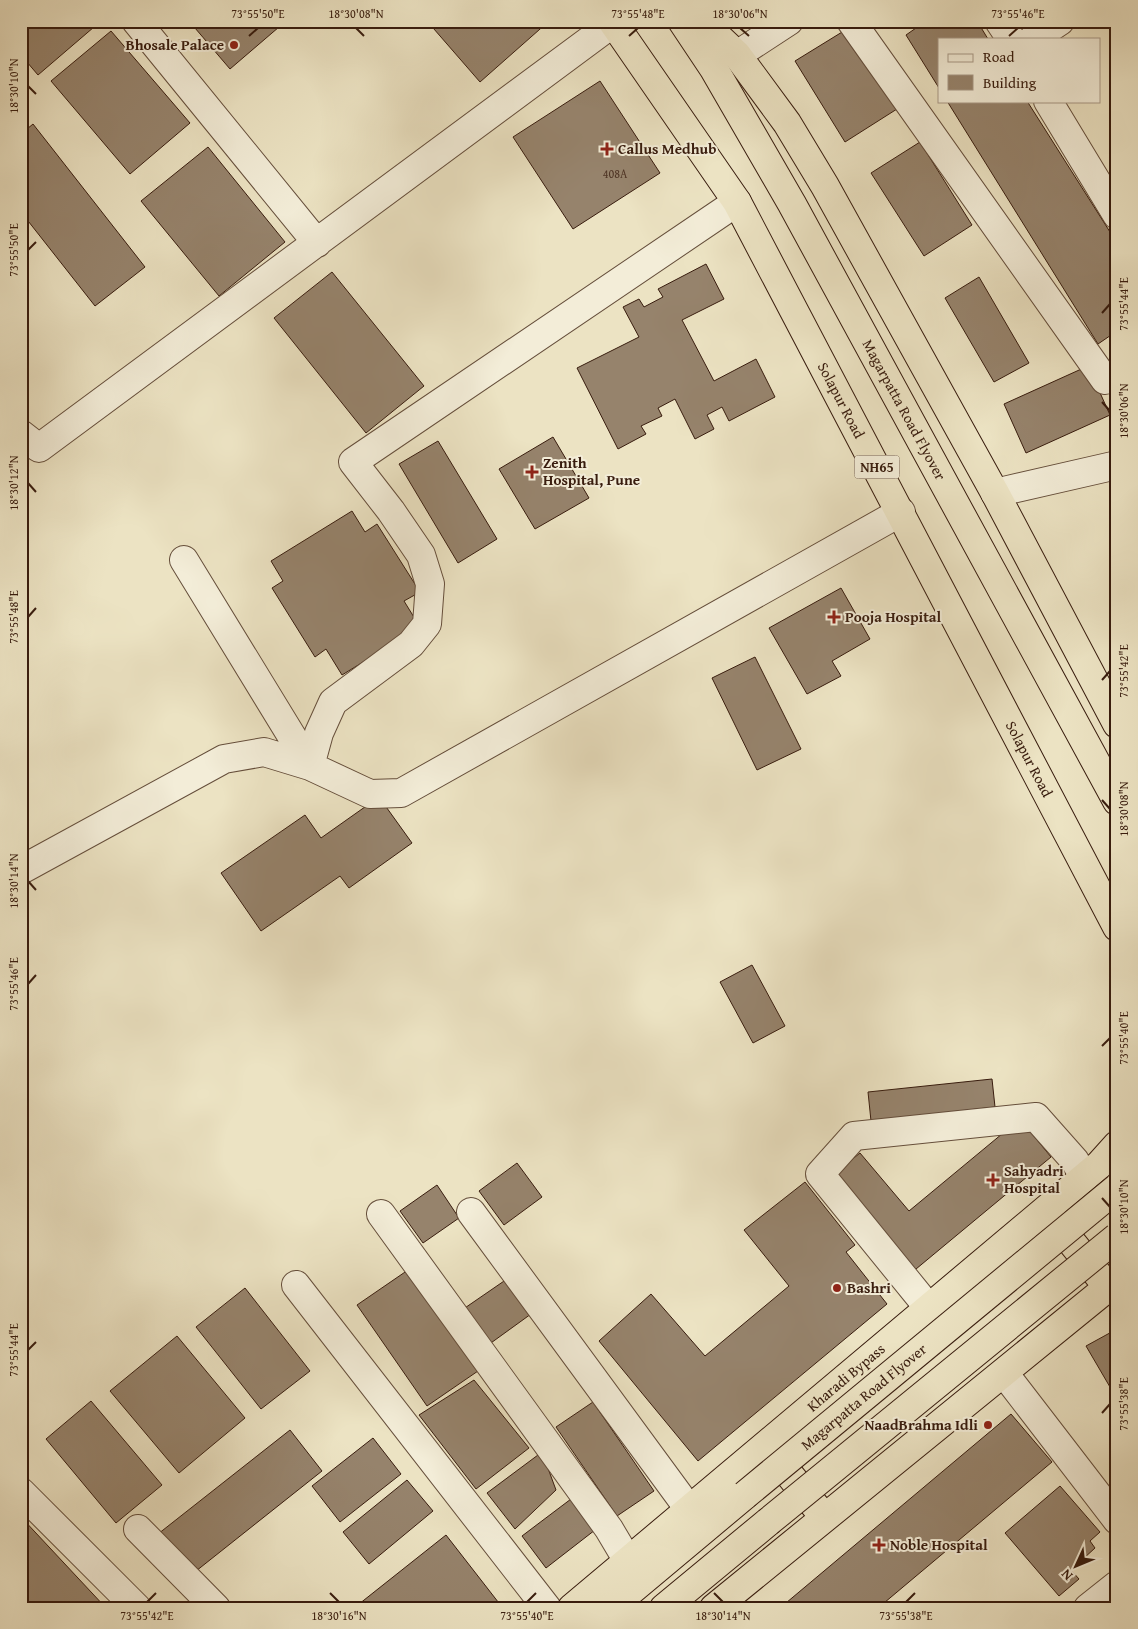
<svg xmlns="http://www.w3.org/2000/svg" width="1138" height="1629" viewBox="0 0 1138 1629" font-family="'Gentium Book Plus',serif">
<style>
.building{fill:#96836c;stroke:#381c0e}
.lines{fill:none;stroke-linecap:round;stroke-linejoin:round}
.minor-casing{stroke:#654e3b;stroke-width:30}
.highway-casing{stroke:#381c0e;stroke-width:30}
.minor{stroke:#f3edd8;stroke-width:28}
.highway{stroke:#ece3c3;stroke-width:28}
.highway-bridge-casing{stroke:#381c0e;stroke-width:30;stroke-linecap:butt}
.highway-bridge{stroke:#ece3c3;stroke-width:28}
.ticks{fill:none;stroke:#381c0e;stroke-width:2}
.poi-dot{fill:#8f2418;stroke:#f3edd8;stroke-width:2}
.labels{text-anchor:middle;stroke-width:4;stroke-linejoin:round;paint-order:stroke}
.number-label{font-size:12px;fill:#503626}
.shield{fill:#f3edd8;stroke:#705b4b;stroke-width:1}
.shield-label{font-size:14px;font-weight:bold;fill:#381c0e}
.poi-label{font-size:15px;font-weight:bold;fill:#381c0e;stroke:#f3edd8;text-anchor:start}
.street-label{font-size:15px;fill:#381c0e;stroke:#f3edd8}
.neatline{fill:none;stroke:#381c0e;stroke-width:2}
.ticks-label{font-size:12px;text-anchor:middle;fill:#381c0e}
</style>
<rect width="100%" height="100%" fill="#ece3c3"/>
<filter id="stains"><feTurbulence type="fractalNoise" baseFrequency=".004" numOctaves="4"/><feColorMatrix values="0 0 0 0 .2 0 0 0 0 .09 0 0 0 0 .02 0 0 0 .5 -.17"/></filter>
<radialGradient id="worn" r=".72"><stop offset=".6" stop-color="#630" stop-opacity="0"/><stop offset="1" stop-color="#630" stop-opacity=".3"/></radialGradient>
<path class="building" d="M 21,21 L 101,21 L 38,75 L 21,55 Z
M 189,21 L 286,21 L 230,69 Z
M 427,21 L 547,21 L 548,22 L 480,82 Z
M 926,21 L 977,21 L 988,39 L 939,39 L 939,88 L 906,35 Z
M 1017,21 L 1032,21 L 1021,28 Z
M 847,29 L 897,109 L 845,142 L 795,61 Z
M 111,31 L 190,123 L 130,174 L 51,81 Z
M 600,81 L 660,173 L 573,229 L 513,137 Z
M 947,101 L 1027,101 L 1117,243 L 1117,331 L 1098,344 Z
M 33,124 L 145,267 L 95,306 L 21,212 L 21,134 Z
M 920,142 L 972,225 L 924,256 L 871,173 Z
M 208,147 L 285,242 L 219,296 L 141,201 Z
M 706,264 L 724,299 L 682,320 L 714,381 L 756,359 L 775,397 L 729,421 L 722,407 L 707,415 L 714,429 L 695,439 L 675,399 L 658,408 L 662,416 L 641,426 L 646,434 L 618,449 L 577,368 L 639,337 L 623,307 L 639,299 L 644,307 L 663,297 L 658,289 Z
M 332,272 L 424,386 L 366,433 L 274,318 Z
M 979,277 L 1029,363 L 994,382 L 945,298 Z
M 1088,366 L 1110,415 L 1026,453 L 1004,404 Z
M 553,437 L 589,498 L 535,529 L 499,469 Z
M 438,441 L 497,539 L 458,563 L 399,464 Z
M 352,511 L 365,532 L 377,524 L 420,592 L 404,601 L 420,627 L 342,675 L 326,649 L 315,657 L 272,588 L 283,581 L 271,561 Z
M 841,588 L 870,639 L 832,661 L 841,676 L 807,694 L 769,628 Z
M 755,657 L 801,749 L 757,770 L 712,678 Z
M 379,797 L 412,843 L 349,888 L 340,876 L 261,931 L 221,873 L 305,815 L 321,838 Z
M 752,965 L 785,1026 L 753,1043 L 720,982 Z
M 992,1079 L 995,1107 L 871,1121 L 868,1092 Z
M 1020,1119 L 1051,1157 L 910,1274 L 829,1178 L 860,1153 L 909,1211 Z
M 517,1163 L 542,1197 L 504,1225 L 479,1191 Z
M 805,1182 L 855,1245 L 846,1252 L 887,1304 L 698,1461 L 599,1341 L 651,1294 L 705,1356 L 789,1286 L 744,1230 Z
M 437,1185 L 459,1218 L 423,1243 L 400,1211 Z
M 408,1270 L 478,1371 L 427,1406 L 357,1305 Z
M 507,1279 L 531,1314 L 484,1348 L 459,1312 Z
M 245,1288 L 310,1371 L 261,1409 L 196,1327 Z
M 1117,1329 L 1117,1399 L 1086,1346 Z
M 177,1336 L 245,1418 L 179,1473 L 110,1391 Z
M 474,1380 L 529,1448 L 476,1489 L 419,1415 Z
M 91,1401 L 162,1485 L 116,1523 L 46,1439 Z
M 593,1402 L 654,1491 L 617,1516 L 556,1427 Z
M 1011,1414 L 1052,1462 L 878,1608 L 780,1608 Z
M 290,1430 L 322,1471 L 191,1575 L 158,1534 Z
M 373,1438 L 401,1474 L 340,1522 L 312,1486 Z
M 542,1452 L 556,1490 L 515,1529 L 487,1493 Z
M 407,1480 L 433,1511 L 369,1564 L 343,1532 Z
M 1060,1486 L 1100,1532 L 1090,1541 L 1095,1548 L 1071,1570 L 1079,1579 L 1059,1596 L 1005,1533 Z
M 571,1499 L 595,1530 L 546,1568 L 522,1536 Z
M 21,1517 L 106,1608 L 21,1608 Z
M 446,1535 L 502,1607 L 354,1608 Z"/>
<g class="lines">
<defs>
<path id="minor" d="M 136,21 L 317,243
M 851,21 L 1105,380
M 999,21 L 1011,39
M 1033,39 L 1060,21
M 737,55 L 789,21
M 1048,101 L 1117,215
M 21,434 L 39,448 L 613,23
M 995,493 L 1117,465
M 184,560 L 310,766
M 310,766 L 319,733 L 333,702 L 411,644 L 427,624 L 430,584 L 421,555 L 391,511 L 353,462 L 737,202
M 21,870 L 224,759 L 264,752 L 310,766 L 370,794 L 401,793 L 901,512
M 471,1212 L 689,1509
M 381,1214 L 609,1529 L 628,1561
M 296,1285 L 547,1608
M 928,1307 L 820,1174 L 854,1136 L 1036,1117 L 1075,1161 L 1084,1177
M 1004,1373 L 1117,1520
M 21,1492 L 137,1608
M 138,1529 L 216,1608
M 1088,1608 L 1117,1585"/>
<g id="highway">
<path id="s1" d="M 612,21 L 737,202 L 1117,927"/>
<path id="s2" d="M 682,21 L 714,69 L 792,204 L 1117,801"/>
<path d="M 701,21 L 737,55 L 787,123 L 825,186 L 995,493 L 1117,724"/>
<path d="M 1048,1213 L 1103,1281"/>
<path d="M 766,1446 L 820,1512"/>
<path id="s3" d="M 572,1608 L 1099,1165 L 1117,1145"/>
<path d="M 610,1608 L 745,1495"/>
<path d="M 664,1608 L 768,1522"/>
<path d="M 714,1608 L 1117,1280"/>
</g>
</defs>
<use href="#minor" class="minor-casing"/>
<use href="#highway" class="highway-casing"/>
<use href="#minor" class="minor"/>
<use href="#highway" class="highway"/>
<defs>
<g id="highway-bridge">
<path id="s4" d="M 745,1495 L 1117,1188"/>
<path d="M 768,1522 L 1117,1237"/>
</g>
</defs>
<use href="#highway-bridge" class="highway-bridge-casing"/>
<use href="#highway-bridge" class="highway-bridge"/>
</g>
<path class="ticks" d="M 356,28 L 364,36M 740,28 L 749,36M 249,36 L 258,28M 629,36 L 638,28M 1009,36 L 1018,28M 28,86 L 36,94M 28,250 L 36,242M 1102,313 L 1110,304M 1102,402 L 1110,411M 28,483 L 36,492M 28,617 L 36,608M 1102,680 L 1110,671M 1102,800 L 1110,809M 28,881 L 36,890M 28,984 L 36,975M 1102,1046 L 1110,1038M 1102,1198 L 1110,1207M 28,1350 L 36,1342M 1102,1413 L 1110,1404M 330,1593 L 339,1602M 714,1593 L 723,1602M 147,1602 L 156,1593M 527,1602 L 536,1593M 906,1602 L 915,1593"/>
<g class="poi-dot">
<circle cx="234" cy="45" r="5"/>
<path d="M604.5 141.5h5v5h5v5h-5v5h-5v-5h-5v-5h5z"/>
<path d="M529.5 464.5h5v5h5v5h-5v5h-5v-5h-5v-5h5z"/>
<path d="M831.5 609.5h5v5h5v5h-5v5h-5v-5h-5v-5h5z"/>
<path d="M990.5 1172.5h5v5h5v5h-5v5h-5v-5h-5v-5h5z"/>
<circle cx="837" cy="1288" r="5"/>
<circle cx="988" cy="1425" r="5"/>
<path d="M876.5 1537.5h5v5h5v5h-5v5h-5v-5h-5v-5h5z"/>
</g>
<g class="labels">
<g class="number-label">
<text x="615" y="178">408A</text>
</g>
<rect class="shield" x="854.5" y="455.5" width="45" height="23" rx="4"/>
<g class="shield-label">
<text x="877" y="472">NH65</text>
</g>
<g class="poi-label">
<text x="224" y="50" text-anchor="end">Bhosale Palace</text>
<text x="618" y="154">Callus Medhub</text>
<text x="543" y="468">Zenith<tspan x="543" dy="17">Hospital, Pune</tspan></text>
<text x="845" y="622">Pooja Hospital</text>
<text x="1004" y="1176">Sahyadri<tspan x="1004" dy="17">Hospital</tspan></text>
<text x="847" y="1293">Bashri</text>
<text x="978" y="1430" text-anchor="end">NaadBrahma Idli</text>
<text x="890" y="1550">Noble Hospital</text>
</g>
<g class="street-label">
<text dy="5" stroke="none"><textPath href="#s1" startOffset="444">Solapur Road</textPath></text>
<text dy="5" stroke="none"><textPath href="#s2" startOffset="448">Magarpatta Road Flyover</textPath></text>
<text dy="5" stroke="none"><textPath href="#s1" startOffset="849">Solapur Road</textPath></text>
<text dy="5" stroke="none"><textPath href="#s3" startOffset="358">Kharadi Bypass</textPath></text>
<text dy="5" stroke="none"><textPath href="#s4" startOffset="154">Magarpatta Road Flyover</textPath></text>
</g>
</g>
<rect width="1138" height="1629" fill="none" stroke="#ece3c3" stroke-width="55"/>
<rect x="938" y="38" width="162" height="65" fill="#f3edd8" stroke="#a89987"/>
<rect x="948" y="54" width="25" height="8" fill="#f3edd8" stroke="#a89987"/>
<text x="983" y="62" font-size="15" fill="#381c0e">Road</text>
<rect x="948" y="75" width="25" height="15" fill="#96836c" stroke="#a89987"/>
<text x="983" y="88" font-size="15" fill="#381c0e">Building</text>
<g transform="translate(1076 1566) rotate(226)" stroke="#f3edd8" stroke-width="4" paint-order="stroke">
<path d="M0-4L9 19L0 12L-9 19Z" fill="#381c0e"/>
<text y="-8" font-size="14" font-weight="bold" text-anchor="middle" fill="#381c0e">N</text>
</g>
<rect x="28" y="28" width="1082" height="1574" class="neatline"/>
<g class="ticks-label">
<text x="258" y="18">73°55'50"E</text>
<text x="356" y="18">18°30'08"N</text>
<text x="638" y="18">73°55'48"E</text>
<text x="740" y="18">18°30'06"N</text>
<text x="1018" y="18">73°55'46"E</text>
<text transform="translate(14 86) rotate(-90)" y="4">18°30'10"N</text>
<text transform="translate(14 250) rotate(-90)" y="4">73°55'50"E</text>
<text transform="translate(1124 304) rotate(-90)" y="4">73°55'44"E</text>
<text transform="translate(1124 411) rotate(-90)" y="4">18°30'06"N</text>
<text transform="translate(14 483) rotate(-90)" y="4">18°30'12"N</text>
<text transform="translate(14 617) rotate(-90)" y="4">73°55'48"E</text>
<text transform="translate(1124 671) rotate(-90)" y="4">73°55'42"E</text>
<text transform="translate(1124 809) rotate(-90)" y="4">18°30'08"N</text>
<text transform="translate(14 881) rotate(-90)" y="4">18°30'14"N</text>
<text transform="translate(14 984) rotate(-90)" y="4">73°55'46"E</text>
<text transform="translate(1124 1038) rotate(-90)" y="4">73°55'40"E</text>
<text transform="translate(1124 1207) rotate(-90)" y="4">18°30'10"N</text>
<text transform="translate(14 1350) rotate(-90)" y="4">73°55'44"E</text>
<text transform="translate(1124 1404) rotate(-90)" y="4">73°55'38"E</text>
<text x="147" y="1620">73°55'42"E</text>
<text x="339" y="1620">18°30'16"N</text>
<text x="527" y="1620">73°55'40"E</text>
<text x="723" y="1620">18°30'14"N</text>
<text x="906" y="1620">73°55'38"E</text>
</g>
<rect width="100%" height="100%" filter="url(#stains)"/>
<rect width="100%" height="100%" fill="url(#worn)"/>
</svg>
